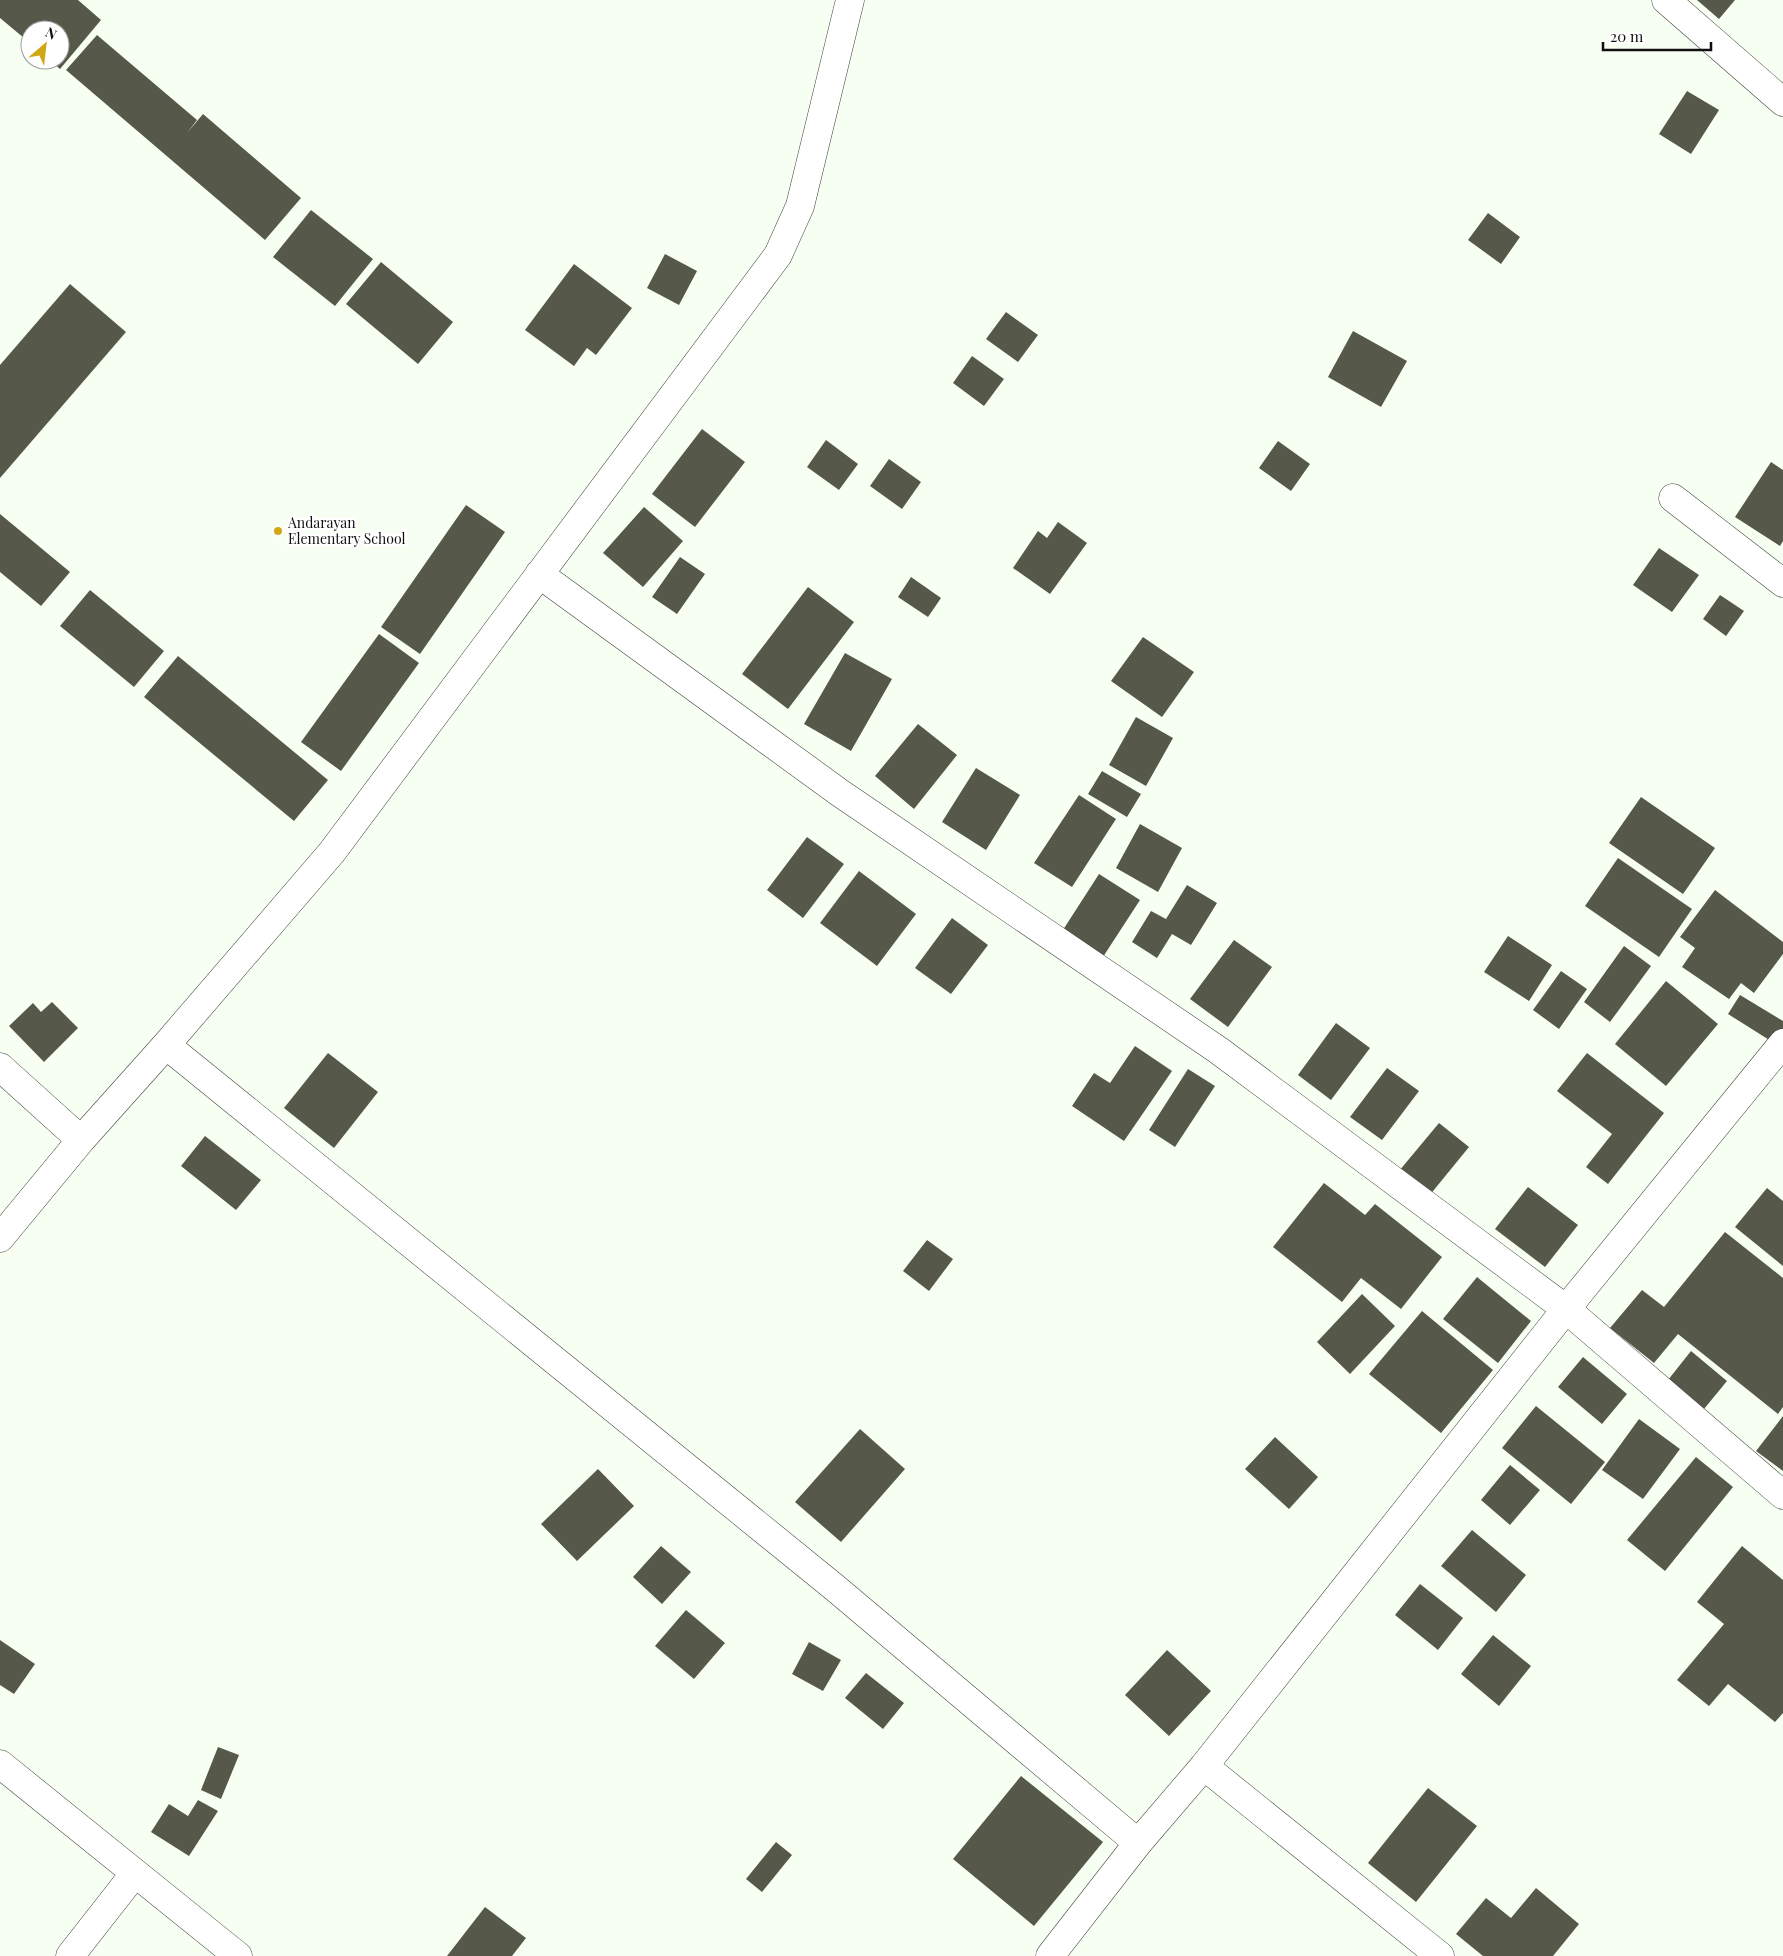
<svg xmlns="http://www.w3.org/2000/svg" width="1783" height="1956" viewBox="0 0 1783 1956" font-family="'Playfair Display',serif">
<style>
.building{fill:#56594a}
.lines{fill:none;stroke-linecap:round;stroke-linejoin:round}
.minor-casing{stroke:#424242;stroke-width:29}
.tertiary-casing{stroke:#424242;stroke-width:29}
.minor{stroke:#fff;stroke-width:28}
.tertiary{stroke:#fff;stroke-width:28}
.poi-dot{fill:#d0a816;stroke:#fff;stroke-width:2}
.labels{text-anchor:middle;stroke-width:5;stroke-linejoin:round;paint-order:stroke}
.poi-label{font-size:14px;fill:#0f0f0f;stroke:#fff;text-anchor:start}
</style>
<rect width="100%" height="100%" fill="#f7fff2"/>
<path class="building" d="M 0,0 L 78,0 L 101,20 L 60,69 L 50,60 L 60,60 L 60,30 L 30,30 L 30,43 L 0,18 Z
M 1697,0 L 1735,0 L 1719,19 Z
M 97,35 L 197,120 L 187,133 L 203,114 L 301,198 L 265,240 L 66,70 Z
M 1687,91 L 1719,110 L 1691,154 L 1659,134 Z
M 311,210 L 373,259 L 335,306 L 273,257 Z
M 1488,213 L 1520,237 L 1501,264 L 1468,240 Z
M 665,254 L 697,271 L 679,305 L 647,288 Z
M 381,262 L 453,322 L 418,364 L 346,304 Z
M 574,264 L 632,308 L 596,355 L 587,348 L 574,366 L 525,330 Z
M 70,284 L 126,332 L 0,478 L 0,365 Z
M 1006,312 L 1038,335 L 1018,362 L 986,339 Z
M 1353,331 L 1407,361 L 1381,407 L 1328,377 Z
M 972,356 L 1004,379 L 984,406 L 953,383 Z
M 702,429 L 745,462 L 695,527 L 652,494 Z
M 826,440 L 858,464 L 839,490 L 807,467 Z
M 1278,441 L 1310,464 L 1291,491 L 1259,468 Z
M 889,459 L 921,482 L 902,509 L 870,486 Z
M 1771,462 L 1783,470 L 1783,541 L 1780,546 L 1735,517 Z
M 466,505 L 505,532 L 420,654 L 381,627 Z
M 644,507 L 683,541 L 643,587 L 603,553 Z
M 0,514 L 70,572 L 41,606 L 0,572 Z
M 1058,522 L 1087,543 L 1050,594 L 1013,568 L 1038,531 L 1047,538 Z
M 1659,548 L 1699,575 L 1672,612 L 1633,585 Z
M 680,557 L 705,574 L 677,614 L 652,597 Z
M 911,577 L 941,598 L 928,617 L 898,597 Z
M 808,587 L 854,622 L 788,709 L 742,674 Z
M 90,590 L 164,651 L 134,687 L 60,626 Z
M 1720,595 L 1744,611 L 1726,636 L 1703,619 Z
M 379,634 L 419,663 L 341,771 L 301,742 Z
M 1143,637 L 1194,672 L 1162,717 L 1111,681 Z
M 845,653 L 892,679 L 851,751 L 804,724 Z
M 178,656 L 328,780 L 294,821 L 144,697 Z
M 1136,717 L 1173,738 L 1146,786 L 1109,765 Z
M 918,724 L 957,755 L 914,809 L 875,776 Z
M 976,768 L 1020,795 L 986,850 L 942,822 Z
M 1102,771 L 1141,794 L 1127,817 L 1088,794 Z
M 1079,795 L 1116,819 L 1072,887 L 1034,863 Z
M 1641,797 L 1715,848 L 1683,894 L 1609,843 Z
M 1140,824 L 1182,848 L 1158,892 L 1116,868 Z
M 807,837 L 844,864 L 803,918 L 767,890 Z
M 1618,858 L 1692,909 L 1659,957 L 1585,906 Z
M 859,871 L 916,914 L 877,966 L 820,923 Z
M 1099,874 L 1140,900 L 1101,960 L 1061,933 Z
M 1187,885 L 1217,903 L 1191,945 L 1172,934 L 1157,958 L 1132,942 L 1151,911 L 1166,919 Z
M 1715,890 L 1783,942 L 1783,954 L 1754,993 L 1741,983 L 1729,999 L 1682,967 L 1695,948 L 1680,937 Z
M 952,918 L 988,945 L 951,994 L 915,968 Z
M 1508,936 L 1552,965 L 1529,1001 L 1484,972 Z
M 1234,940 L 1272,967 L 1228,1027 L 1190,999 Z
M 1624,946 L 1651,966 L 1610,1022 L 1584,1002 Z
M 1561,971 L 1587,989 L 1559,1029 L 1533,1010 Z
M 1666,981 L 1718,1024 L 1666,1086 L 1615,1044 Z
M 1740,995 L 1783,1021 L 1783,1028 L 1774,1043 L 1728,1014 Z
M 52,1002 L 78,1028 L 44,1062 L 9,1026 L 33,1003 L 41,1012 Z
M 1336,1023 L 1370,1048 L 1331,1100 L 1298,1075 Z
M 1135,1046 L 1172,1071 L 1124,1141 L 1072,1106 L 1094,1073 L 1110,1083 Z
M 328,1053 L 378,1092 L 334,1148 L 284,1108 Z
M 1587,1053 L 1664,1113 L 1608,1184 L 1586,1167 L 1612,1134 L 1557,1091 Z
M 1387,1068 L 1419,1091 L 1382,1140 L 1350,1117 Z
M 1188,1069 L 1215,1086 L 1175,1147 L 1149,1130 Z
M 1439,1123 L 1469,1147 L 1429,1196 L 1399,1171 Z
M 205,1136 L 261,1180 L 236,1210 L 181,1166 Z
M 1324,1183 L 1365,1215 L 1375,1204 L 1442,1257 L 1401,1309 L 1361,1278 L 1342,1302 L 1273,1247 Z
M 1528,1187 L 1578,1225 L 1545,1267 L 1495,1229 Z
M 1767,1188 L 1783,1201 L 1783,1266 L 1735,1227 Z
M 1725,1232 L 1783,1278 L 1783,1407 L 1778,1414 L 1678,1334 L 1654,1363 L 1610,1328 L 1642,1290 L 1664,1307 Z
M 927,1240 L 953,1259 L 929,1291 L 903,1271 Z
M 1477,1277 L 1531,1321 L 1498,1363 L 1443,1319 Z
M 1362,1294 L 1395,1326 L 1350,1374 L 1317,1342 Z
M 1422,1311 L 1493,1370 L 1441,1433 L 1369,1374 Z
M 1691,1351 L 1727,1381 L 1704,1409 L 1668,1380 Z
M 1583,1357 L 1627,1394 L 1602,1424 L 1558,1387 Z
M 1536,1406 L 1605,1462 L 1571,1504 L 1502,1448 Z
M 1783,1416 L 1783,1471 L 1756,1451 Z
M 1639,1419 L 1680,1449 L 1643,1499 L 1602,1470 Z
M 860,1429 L 905,1469 L 841,1542 L 795,1502 Z
M 1275,1437 L 1318,1477 L 1289,1509 L 1245,1469 Z
M 1696,1457 L 1733,1487 L 1665,1571 L 1627,1540 Z
M 1510,1465 L 1540,1490 L 1510,1525 L 1481,1500 Z
M 598,1469 L 634,1506 L 577,1561 L 541,1524 Z
M 1472,1530 L 1526,1575 L 1496,1612 L 1441,1566 Z
M 661,1546 L 691,1572 L 662,1604 L 633,1577 Z
M 1742,1546 L 1783,1580 L 1783,1713 L 1775,1722 L 1728,1684 L 1709,1706 L 1677,1680 L 1724,1624 L 1697,1602 Z
M 1420,1584 L 1463,1618 L 1438,1650 L 1395,1615 Z
M 686,1610 L 725,1643 L 694,1679 L 655,1646 Z
M 1493,1635 L 1531,1666 L 1499,1706 L 1461,1674 Z
M 0,1640 L 35,1664 L 14,1694 L 0,1685 Z
M 809,1642 L 841,1660 L 823,1691 L 792,1674 Z
M 1167,1650 L 1211,1691 L 1169,1736 L 1125,1695 Z
M 866,1673 L 904,1703 L 883,1729 L 845,1698 Z
M 218,1747 L 239,1755 L 221,1799 L 201,1790 Z
M 1021,1776 L 1103,1842 L 1034,1926 L 953,1859 Z
M 1428,1788 L 1477,1826 L 1416,1902 L 1368,1863 Z
M 198,1800 L 218,1811 L 189,1856 L 151,1832 L 169,1804 L 188,1816 Z
M 776,1842 L 792,1855 L 762,1892 L 746,1879 Z
M 1536,1888 L 1579,1924 L 1553,1956 L 1483,1956 L 1456,1934 L 1486,1898 L 1511,1918 Z
M 485,1907 L 526,1938 L 512,1956 L 447,1956 Z"/>
<g class="lines">
<defs>
<path id="minor" d="M 1666,0 L 1783,102
M 1673,498 L 1783,583
M 539,574 L 840,793 L 1218,1050 L 1566,1309 L 1783,1495
M 166,1045 L 834,1587 L 1138,1843
M 0,1067 L 81,1140
M 0,1238 L 81,1140 L 166,1045 L 332,852 L 778,255 L 800,206 L 850,0
M 0,1764 L 238,1956
M 1204,1766 L 1440,1956
M 70,1956 L 135,1873"/>
<path id="tertiary" d="M 1050,1956 L 1138,1843 L 1204,1766 L 1566,1309 L 1783,1043"/>
</defs>
<use href="#minor" class="minor-casing"/>
<use href="#tertiary" class="tertiary-casing"/>
<use href="#minor" class="minor"/>
<use href="#tertiary" class="tertiary"/>
</g>
<circle class="poi-dot" cx="278" cy="531" r="5"/>
<g class="labels">
<g class="poi-label">
<text x="288" y="528">Andarayan<tspan x="288" dy="16">Elementary School</tspan></text>
</g>
</g>
<g transform="translate(45 45) rotate(28)"><circle r="24" fill="#ffffff" stroke="#9f9f9f"/>
<path d="M0-4L9 19L0 12L-9 19Z" fill="#d0a816"/>
<text y="-8" font-size="14" font-weight="bold" text-anchor="middle" fill="#0f0f0f">N</text>
</g>
<path d="M1603 42v8h108v-8" fill="none" stroke="#0f0f0f" stroke-width="2.5"/>
<text x="1610" y="42" font-size="15" fill="#0f0f0f" stroke="#ffffff" stroke-width="4" paint-order="stroke">20 m</text>
</svg>
